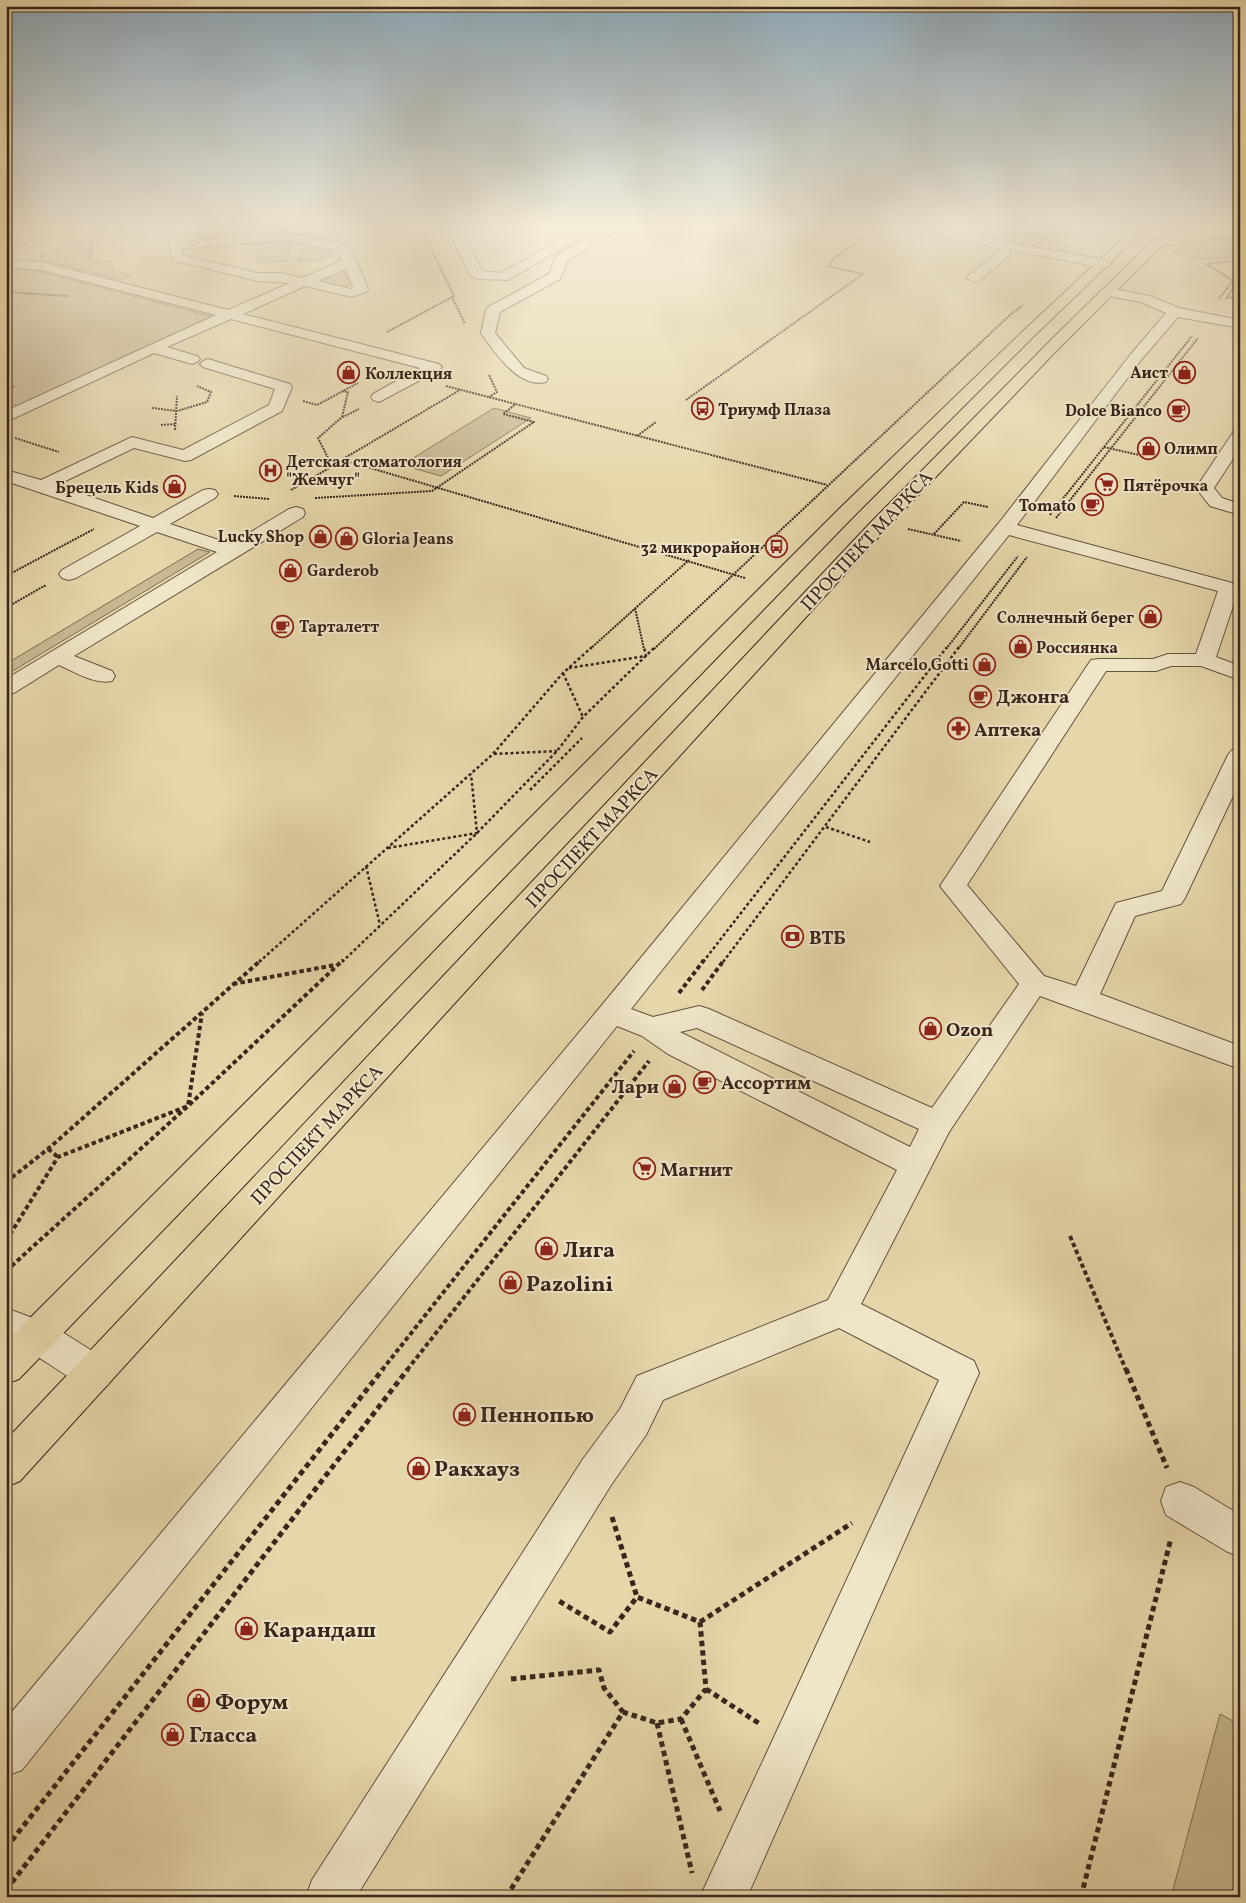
<svg xmlns="http://www.w3.org/2000/svg" width="1246" height="1903" viewBox="0 0 1246 1903" font-family="Vollkorn,serif">
<style>
.green{fill:#c8b992;stroke:#806f57}
.lines{fill:none;stroke-linecap:round;stroke-linejoin:round}
.minor-casing{stroke:#645240;stroke-width:2}
.major-casing{stroke:#38251c;stroke-width:2}
.path-far3{stroke:#38251c;stroke-width:2;stroke-dasharray:2 1;stroke-linecap:butt}
.path-far2{stroke:#38251c;stroke-width:2.5;stroke-dasharray:3 2.5;stroke-linecap:butt}
.path-far1{stroke:#38251c;stroke-width:4;stroke-dasharray:4.5 3;stroke-linecap:butt}
.path{stroke:#38251c;stroke-width:5;stroke-dasharray:5.5 4;stroke-linecap:butt}
.minor{fill:#efe5c8;fill-rule:evenodd}
.major{fill:#e6d7aa;fill-rule:evenodd}
.labels{text-anchor:middle;stroke-width:4;stroke-linejoin:round;paint-order:stroke}
.far-poi-label{font-size:16px;font-weight:bold;fill:#38251c;stroke:#efe5c8;text-anchor:start}
.street-label{font-size:19px;fill:#38251c;stroke:#efe5c8}
.poi-label{font-size:19px;font-weight:bold;fill:#38251c;stroke:#efe5c8;text-anchor:start}
.near-poi-label{font-size:22px;font-weight:bold;fill:#38251c;stroke:#efe5c8;text-anchor:start}
</style>
<rect width="100%" height="100%" fill="#e6d7aa"/>
<filter id="stains"><feTurbulence type="fractalNoise" baseFrequency=".004" numOctaves="4"/><feColorMatrix values="0 0 0 0 .2 0 0 0 0 .09 0 0 0 0 .02 0 0 0 .5 -.17"/></filter>
<radialGradient id="worn" r=".72"><stop offset=".6" stop-color="#630" stop-opacity="0"/><stop offset="1" stop-color="#630" stop-opacity=".3"/></radialGradient>
<path class="green" d="M 927,225 L 1029,225 L 1051,242 L 1071,245 L 1065,254 L 934,230 Z
M 1040,225 L 1101,225 L 1110,231 L 1114,237 L 1106,244 L 1052,234 Z
M 1140,225 L 1240,225 C 1211,240 1170,232 1140,225 Z
M 90,238 L 88,259 L 112,262 L 113,270 L 130,275 L 122,280 L 42,260 L 40,256 Z
M 1240,239 L 1240,257 L 1199,259 L 1173,253 C 1183,242 1224,240 1240,239 Z
M 290,242 L 288,261 L 256,263 L 258,244 Z
M 320,249 L 334,254 L 324,260 L 298,261 L 301,250 Z
M 6,267 L 30,269 L 214,317 L 19,406 L 6,402 Z
M 342,271 L 345,273 L 350,285 L 344,288 L 322,284 L 320,280 L 332,273 Z
M 494,408 L 531,418 L 441,476 L 402,465 Z
M 198,549 L 210,552 L 6,675 L 6,664 Z
M 1220,1714 L 1240,1725 L 1240,1897 L 1171,1897 Z"/>
<g class="lines">
<defs>
<path id="minor" d="M 59,225 L 77,225 L 75,228 L 6,249 L 6,241 Z
M 137,225 L 164,225 C 158,231 126,236 120,230 L 122,227 Z
M 446,225 L 458,225 L 482,271 L 501,273 L 569,235 L 574,234 L 580,238 L 508,280 L 477,279 L 470,275 Z
M 612,225 L 626,225 L 568,260 L 560,279 L 500,312 L 495,333 L 524,368 L 546,376 L 548,379 L 546,382 C 519,389 494,352 481,333 L 486,310 L 488,307 L 549,274 L 557,255 Z
M 912,225 L 926,225 L 931,228 L 1105,260 L 1112,264 L 1105,268 L 1010,250 L 1010,255 L 979,281 L 974,282 L 967,278 L 969,275 L 1002,249 L 923,234 Z
M 284,232 L 347,245 L 357,262 L 368,289 L 366,292 L 352,297 L 305,286 L 243,314 L 439,364 L 442,367 L 439,370 L 379,402 L 373,400 L 371,397 L 373,394 L 420,368 L 231,319 L 167,347 L 197,356 L 200,359 L 197,362 L 192,364 L 154,353 L 6,422 L 6,411 L 216,315 L 41,270 L 6,267 L 6,259 L 41,262 L 228,310 L 290,283 L 257,281 L 172,260 L 169,240 L 170,237 L 180,237 L 182,242 ZM 284,240 L 337,251 L 342,260 L 303,278 L 279,273 L 257,273 L 183,255 L 183,249 ZM 346,269 L 353,287 L 351,289 L 318,281 Z
M 1108,288 L 1150,296 L 1179,308 L 1240,320 L 1240,328 L 1178,317 L 1141,360 L 1017,525 L 1236,584 L 1239,588 L 1216,657 L 1240,666 L 1240,680 L 1201,666 L 1171,666 L 1156,671 L 1106,671 L 967,885 L 1044,976 L 1076,986 L 1116,903 L 1162,891 L 1228,755 L 1232,750 L 1240,748 L 1240,781 L 1185,898 L 1181,904 L 1135,916 L 1100,994 L 1240,1046 L 1240,1069 L 1040,996 L 949,1132 L 861,1304 L 974,1361 L 979,1373 L 747,1897 L 700,1897 L 939,1380 L 839,1328 L 663,1400 L 646,1435 L 611,1485 L 356,1897 L 306,1897 L 312,1880 L 583,1459 L 620,1409 L 637,1376 L 828,1300 L 897,1170 L 668,1054 L 642,1036 L 617,1026 L 22,1770 L 6,1776 L 6,1719 L 602,1005 L 998,524 L 1131,354 L 1166,313 L 1141,302 L 1103,295 L 1101,292 L 1103,289 ZM 1009,535 L 1218,591 L 1196,654 L 1168,654 L 1153,659 L 1099,659 L 1091,660 L 940,886 L 1019,984 L 932,1108 L 709,1009 L 699,1006 L 653,1017 L 631,1009 ZM 697,1028 L 919,1129 L 910,1147 L 680,1032 Z
M 208,359 L 290,384 L 292,387 L 282,411 L 191,460 L 185,461 L 134,448 L 57,485 L 153,518 L 203,490 L 209,489 L 215,490 L 218,494 L 215,498 L 170,524 L 231,544 L 289,509 L 296,507 L 303,509 L 305,513 L 303,517 L 74,656 L 112,671 L 115,676 L 112,681 C 95,685 75,672 59,665 L 14,693 L 6,695 L 6,679 L 217,552 L 157,532 L 76,578 L 69,580 L 62,578 L 59,574 L 62,570 L 140,526 L 6,481 L 6,470 L 41,480 L 132,437 L 183,450 L 269,405 L 275,389 L 203,367 L 200,364 L 203,361 Z
M 1240,430 L 1240,448 L 1214,488 L 1222,498 L 1240,504 L 1240,515 L 1210,506 L 1196,488 L 1234,431 Z
M 6,1308 L 51,1325 L 108,1361 L 113,1373 L 108,1385 L 95,1390 C 63,1378 38,1352 6,1340 Z
M 1180,1482 L 1194,1487 L 1240,1515 L 1240,1557 L 1226,1551 L 1166,1515 L 1161,1501 L 1166,1487 Z"/>
<path id="major" d="M 1114,225 L 1126,225 L 1136,238 L 1032,338 L 852,518 L 19,1379 L 6,1384 L 6,1342 L 838,510 L 1022,332 L 1123,238 Z
M 1240,229 L 1240,237 L 1200,240 L 1162,246 L 1062,345 L 887,528 L 20,1481 L 6,1487 L 6,1440 L 873,520 L 1052,339 L 1153,240 L 1173,237 L 1175,233 L 1179,232 L 1217,232 Z"/>
</defs>
<use href="#minor" class="minor-casing"/>
<use href="#major" class="major-casing"/>
<path class="path-far3" d="M 1035,225 L 1042,230
M 92,235 L 105,231
M 91,257 L 93,236
M 1206,264 L 1237,283 L 1240,280
M 1207,264 L 1240,260
M 6,292 L 68,296
M 452,297 L 465,324
M 1227,297 L 1240,299
M 1219,299 L 1240,271
M 1226,299 L 1237,283
M 387,332 L 454,296 L 420,225
M 489,375 L 497,392 L 489,397
M 6,385 L 15,387
M 446,386 L 827,485
M 686,400 L 863,274 L 828,266 L 833,259 L 862,238 L 825,231 L 820,225
M 303,401 L 317,405 L 358,383
M 152,408 L 177,411 L 207,402 L 211,392 L 197,386
M 342,417 L 348,392 L 343,391
M 161,425 L 176,424
M 175,430 L 177,396
M 637,436 L 656,422
M 15,438 L 59,452
M 1104,447 L 1139,455
M 343,459 L 460,390
M 332,466 L 318,438 L 341,418 L 359,409
M 291,490 L 343,460 L 745,578
M 234,496 L 270,499
M 315,498 L 432,491 L 534,422 L 503,414 L 516,404
M 1050,515 L 1192,336
M 1056,518 L 1198,338
M 908,529 L 961,541
M 934,534 L 964,502 L 988,507
M 6,576 L 94,529
M 635,608 L 644,649
M 6,610 L 9,606 L 46,585
M 590,649 L 689,560
M 654,649 L 1010,315 L 1023,305
M 946,649 L 1018,556
M 958,649 L 1027,557"/>
<path class="path-far2" d="M 569,668 L 646,656 L 644,647
M 563,673 L 583,717
M 494,754 L 557,751
M 530,790 L 582,738
M 826,827 L 870,842
M 388,848 L 477,833 L 471,774
M 366,866 L 380,925
M 259,962 L 493,754 L 563,673 L 592,647
M 342,962 L 477,833 L 557,751 L 583,717 L 655,647
M 703,962 L 947,647
M 723,962 L 959,647"/>
<path class="path-far1" d="M 233,984 L 335,965
M 702,990 L 724,960
M 679,993 L 704,960
M 48,1149 L 58,1157
M 6,1182 L 48,1149 L 261,960
M 1070,1236 L 1126,1370
M 6,1241 L 58,1157 L 188,1106 L 202,1013
M 6,1271 L 188,1106 L 343,960
M 382,1370 L 634,1051
M 407,1370 L 649,1061"/>
<path class="path" d="M 1126,1369 L 1167,1468
M 612,1517 L 637,1597
M 700,1622 L 852,1523
M 511,1679 L 599,1670 L 604,1688 L 623,1712
M 706,1689 L 760,1724
M 681,1719 L 720,1811
M 657,1723 L 692,1873
M 6,1848 L 383,1369
M 6,1890 L 408,1369
M 506,1897 L 623,1712 L 657,1723 L 681,1719 L 706,1689 L 700,1622 L 637,1597 L 610,1632 L 559,1601
M 1081,1897 L 1171,1538"/>
<use href="#minor" class="minor"/>
<use href="#major" class="major"/>
</g>
<linearGradient id="sky" x2="0" y2="1"><stop stop-color="#8faabc"/><stop offset="0.46" stop-color="#f4edd9"/><stop offset="1" stop-color="#f4edd9" stop-opacity="0"/></linearGradient>
<rect width="1246" height="491" fill="url(#sky)"/>
<defs>
<symbol id="shop-ring" viewBox="-11 -11 22 22"><circle r="9.5" fill="#efe5c8" stroke="#8f2418" stroke-width="1.5"/><path d="M-5-2.5h2.3a2.7 3.5 0 0 1 5.4 0H5L5.5 6h-11ZM-1.5-2.5h3a1.5 2.3 0 0 0-3 0Z" fill="#8f2418"/></symbol>
<symbol id="bus-ring" viewBox="-11 -11 22 22"><circle r="9.5" fill="#efe5c8" stroke="#8f2418" stroke-width="1.5"/><path d="M-5-6H5V4H4V6H2V4H-2V6H-4V4H-5ZM-3.5-4V0h7V-4ZM-3.5 1.2v1.5H-2V1.2ZM2 1.2v1.5H3.5V1.2Z" fill="#8f2418"/></symbol>
<symbol id="cafe-ring" viewBox="-11 -11 22 22"><circle r="9.5" fill="#efe5c8" stroke="#8f2418" stroke-width="1.5"/><path d="M-5.5-4.5H6V0H3Q3 3.5 0 3.5H-2.5Q-5.5 3.5-5.5 0ZM3-3.2v2h1.7v-2ZM-6 4.5H4V6H-6Z" fill="#8f2418"/></symbol>
<symbol id="hospital-ring" viewBox="-11 -11 22 22"><circle r="9.5" fill="#efe5c8" stroke="#8f2418" stroke-width="1.5"/><path d="M-5-5h3v3.5h4V-5h3V5h-3V1.5h-4V5h-3Z" fill="#8f2418"/></symbol>
<symbol id="supermarket-ring" viewBox="-11 -11 22 22"><circle r="9.5" fill="#efe5c8" stroke="#8f2418" stroke-width="1.5"/><path d="M-6-5.5h2.5l.6 2H6L4.5 2H-2.5L-4.4-4H-6ZM-1.5 3.2a1.3 1.3 0 1 0 .1 0ZM3 3.2a1.3 1.3 0 1 0 .1 0Z" fill="#8f2418"/></symbol>
<symbol id="pharmacy-ring" viewBox="-11 -11 22 22"><circle r="9.5" fill="#efe5c8" stroke="#8f2418" stroke-width="1.5"/><path d="M-2-6h4v4h4v4h-4v4h-4v-4h-4v-4h4Z" fill="#8f2418"/></symbol>
<symbol id="bank-ring" viewBox="-11 -11 22 22"><circle r="9.5" fill="#efe5c8" stroke="#8f2418" stroke-width="1.5"/><path d="M-6-4H6V4H-6ZM0-2.3a2.3 2.3 0 1 0 0 4.6a2.3 2.3 0 1 0 0-4.6Z" fill="#8f2418"/></symbol>
</defs>
<g fill-rule="evenodd">
<use href="#shop-ring" x="1172" y="360" width="25" height="25"/>
<use href="#shop-ring" x="336" y="360" width="25" height="25"/>
<use href="#bus-ring" x="690" y="396" width="25" height="25"/>
<use href="#cafe-ring" x="1166" y="398" width="25" height="25"/>
<use href="#shop-ring" x="1136" y="436" width="25" height="25"/>
<use href="#hospital-ring" x="258" y="458" width="25" height="25"/>
<use href="#supermarket-ring" x="1094" y="472" width="25" height="25"/>
<use href="#shop-ring" x="162" y="474" width="25" height="25"/>
<use href="#cafe-ring" x="1080" y="492" width="25" height="25"/>
<use href="#shop-ring" x="308" y="524" width="25" height="25"/>
<use href="#shop-ring" x="334" y="526" width="25" height="25"/>
<use href="#bus-ring" x="764" y="534" width="25" height="25"/>
<use href="#shop-ring" x="278" y="558" width="25" height="25"/>
<use href="#shop-ring" x="1138" y="604" width="25" height="25"/>
<use href="#cafe-ring" x="270" y="614" width="25" height="25"/>
<use href="#shop-ring" x="1008" y="634" width="25" height="25"/>
<use href="#shop-ring" x="972" y="652" width="25" height="25"/>
<use href="#cafe-ring" x="968" y="684" width="25" height="25"/>
<use href="#pharmacy-ring" x="946" y="716" width="25" height="25"/>
<use href="#bank-ring" x="780" y="924" width="25" height="25"/>
<use href="#shop-ring" x="918" y="1016" width="25" height="25"/>
<use href="#cafe-ring" x="692" y="1070" width="25" height="25"/>
<use href="#shop-ring" x="662" y="1074" width="25" height="25"/>
<use href="#supermarket-ring" x="632" y="1156" width="25" height="25"/>
<use href="#shop-ring" x="534" y="1236" width="25" height="25"/>
<use href="#shop-ring" x="498" y="1270" width="25" height="25"/>
<use href="#shop-ring" x="452" y="1402" width="25" height="25"/>
<use href="#shop-ring" x="406" y="1456" width="25" height="25"/>
<use href="#shop-ring" x="234" y="1616" width="25" height="25"/>
<use href="#shop-ring" x="186" y="1688" width="25" height="25"/>
<use href="#shop-ring" x="160" y="1722" width="25" height="25"/>
</g>
<g class="labels">
<g class="far-poi-label">
<text x="1168" y="378" text-anchor="end">Аист</text>
<text x="365" y="379">Коллекция</text>
<text x="718" y="415">Триумф Плаза</text>
<text x="1162" y="416" text-anchor="end">Dolce Bianco</text>
<text x="1164" y="454">Олимп</text>
<text x="286" y="467">Детская стоматология<tspan x="286" dy="18">"Жемчуг"</tspan></text>
<text x="1123" y="491">Пятёрочка</text>
<text x="159" y="493" text-anchor="end">Брецель Kids</text>
<text x="1076" y="511" text-anchor="end">Tomato</text>
<text x="304" y="542" text-anchor="end">Lucky Shop</text>
<text x="362" y="544">Gloria Jeans</text>
<text x="760" y="553" text-anchor="end">32 микрорайон</text>
<text x="307" y="576">Garderob</text>
<text x="1134" y="623" text-anchor="end">Солнечный берег</text>
<text x="299" y="632">Тарталетт</text>
<text x="1036" y="653">Россиянка</text>
<text x="969" y="670" text-anchor="end">Marcelo Gotti</text>
</g>
<g class="street-label">
<text transform="translate(866 540) rotate(-47)" y="7">ПРОСПЕКТ МАРКСА</text>
<text transform="translate(591 837) rotate(-47)" y="7">ПРОСПЕКТ МАРКСА</text>
<text transform="translate(316 1134) rotate(-47)" y="7">ПРОСПЕКТ МАРКСА</text>
</g>
<g class="poi-label">
<text x="996" y="703">Джонга</text>
<text x="974" y="736">Аптека</text>
<text x="809" y="944">ВТБ</text>
<text x="946" y="1036">Ozon</text>
<text x="721" y="1089">Ассортим</text>
<text x="659" y="1093" text-anchor="end">Лари</text>
<text x="660" y="1176">Магнит</text>
</g>
<g class="near-poi-label">
<text x="563" y="1257">Лига</text>
<text x="526" y="1291">Pazolini</text>
<text x="480" y="1422">Пеннопью</text>
<text x="434" y="1476">Ракхауз</text>
<text x="263" y="1637">Карандаш</text>
<text x="215" y="1709">Форум</text>
<text x="189" y="1742">Гласса</text>
</g>
</g>
<rect width="1246" height="1903" fill="none" stroke="#e6d7aa" stroke-width="25"/>
<rect x="8" y="8" width="1231" height="1888" fill="none" stroke="#38251c" stroke-width="2.5"/>
<rect x="12" y="12" width="1221" height="1878" fill="none" stroke="#38251c"/>
<rect width="100%" height="100%" filter="url(#stains)"/>
<rect width="100%" height="100%" fill="url(#worn)"/>
</svg>
